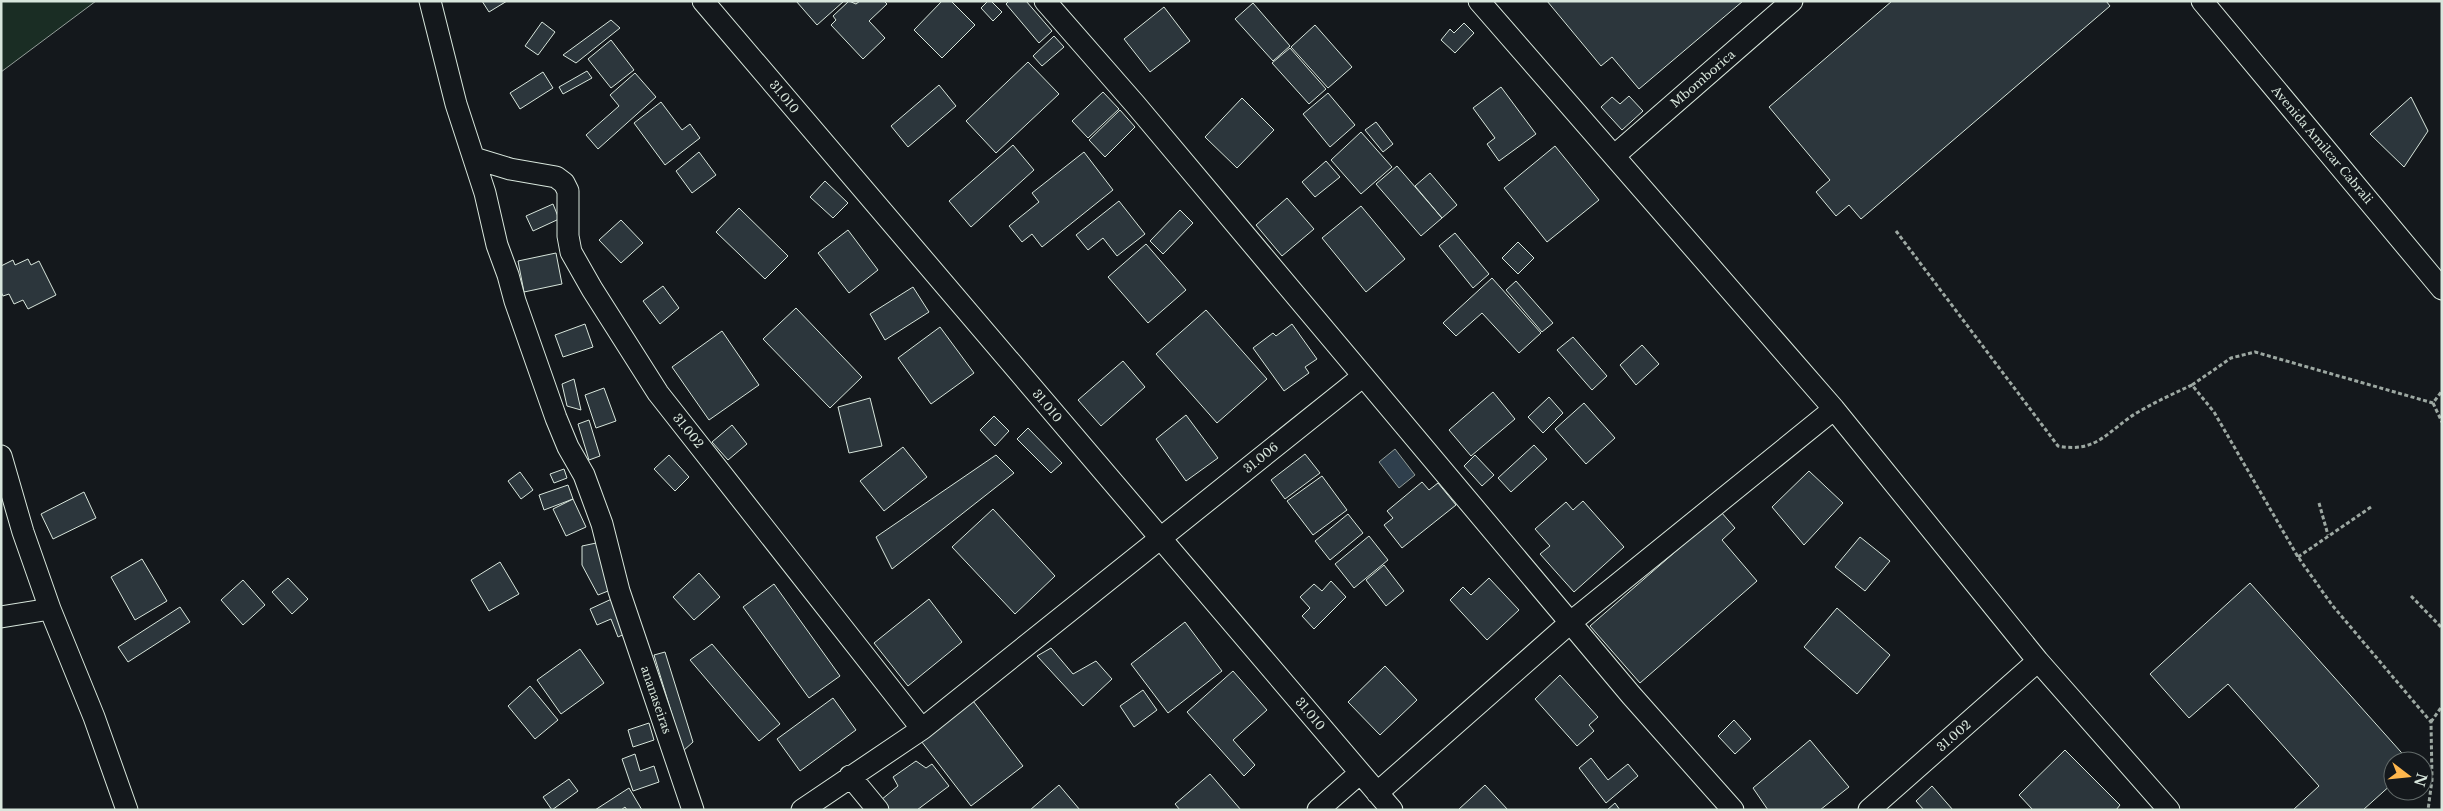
<svg xmlns="http://www.w3.org/2000/svg" width="2443" height="811" viewBox="0 0 2443 811" font-family="'Libre Baskerville',serif">
<style>
.green{fill:#1a2d24;stroke:#939e99}
.water{fill:#2f3f4d;stroke:#939e99}
.building{fill:#2c363c;stroke:#d8e6dc}
.lines{fill:none;stroke-linecap:round;stroke-linejoin:round}
.street-casing{stroke:#d8e6dc;stroke-width:23}
.path{stroke:#9da8a2;stroke-width:3;stroke-dasharray:4 2.5;stroke-linecap:butt}
.street{stroke:#14181c;stroke-width:21}
.labels{text-anchor:middle;stroke-width:4;stroke-linejoin:round;paint-order:stroke}
.street-label{font-size:12px;fill:#d8e6dc;stroke:#14181c}
</style>
<rect width="100%" height="100%" fill="#14181c"/>
<path class="green" d="M 1,1 L 96,1 L 1,72 Z"/>
<path class="water" d="M 1395,449 L 1415,475 L 1399,488 L 1379,462 Z"/>
<path class="building" d="M 482,1 L 507,1 L 489,12 Z
M 796,1 L 844,1 L 817,25 Z
M 849,1 L 856,4 L 860,1 L 884,1 L 887,4 L 869,21 L 885,38 L 863,59 L 831,25 L 836,20 L 833,16 Z
M 942,1 L 951,1 L 975,25 L 942,58 L 914,30 Z
M 988,1 L 991,1 L 1002,12 L 993,21 L 981,8 Z
M 1009,1 L 1026,1 L 1052,31 L 1039,43 L 1006,4 Z
M 1547,1 L 1743,1 L 1639,89 L 1612,57 L 1601,66 Z
M 1892,1 L 2106,1 L 2110,6 L 1861,219 L 1849,205 L 1836,216 L 1816,192 L 1830,180 L 1769,107 Z
M 1253,3 L 1290,46 L 1273,61 L 1235,19 Z
M 1164,7 L 1190,41 L 1150,72 L 1124,39 Z
M 611,20 L 620,28 L 576,63 L 563,55 Z
M 542,22 L 555,32 L 538,55 L 525,46 Z
M 1464,23 L 1474,33 L 1455,53 L 1441,40 L 1450,29 L 1454,33 Z
M 1315,25 L 1352,67 L 1328,88 L 1291,47 Z
M 1054,36 L 1064,47 L 1042,66 L 1033,56 Z
M 611,40 L 634,70 L 611,88 L 588,59 Z
M 1290,48 L 1326,89 L 1309,104 L 1272,63 Z
M 1028,62 L 1059,94 L 996,153 L 966,121 Z
M 587,71 L 592,78 L 563,94 L 559,87 Z
M 543,72 L 553,88 L 520,109 L 510,93 Z
M 635,73 L 656,97 L 598,149 L 586,135 L 619,106 L 610,95 Z
M 939,85 L 956,106 L 908,147 L 891,126 Z
M 1501,87 L 1536,134 L 1499,161 L 1487,144 L 1495,138 L 1473,108 Z
M 1103,92 L 1119,109 L 1088,138 L 1072,121 Z
M 1328,93 L 1355,125 L 1330,147 L 1303,114 Z
M 1629,96 L 1643,111 L 1622,130 L 1601,107 L 1612,97 L 1620,104 Z
M 2411,97 L 2428,131 L 2404,167 L 2370,134 Z
M 1242,98 L 1274,130 L 1237,168 L 1205,137 Z
M 661,102 L 682,130 L 690,124 L 700,138 L 665,165 L 634,123 Z
M 1120,110 L 1135,127 L 1105,157 L 1089,140 Z
M 1376,122 L 1393,144 L 1383,152 L 1365,130 Z
M 1361,132 L 1392,167 L 1361,194 L 1331,160 Z
M 1013,145 L 1034,170 L 971,227 L 949,201 Z
M 1555,146 L 1599,200 L 1547,242 L 1504,188 Z
M 699,152 L 716,175 L 692,193 L 676,171 Z
M 1084,152 L 1113,190 L 1042,247 L 1032,234 L 1022,242 L 1009,226 L 1039,202 L 1032,193 Z
M 1326,161 L 1340,177 L 1315,197 L 1302,182 Z
M 1397,166 L 1442,218 L 1421,236 L 1376,184 Z
M 1430,173 L 1457,205 L 1442,218 L 1415,186 Z
M 825,181 L 848,203 L 833,218 L 810,197 Z
M 1287,198 L 1314,229 L 1282,256 L 1256,225 Z
M 1119,201 L 1145,234 L 1117,256 L 1103,238 L 1088,250 L 1076,235 Z
M 553,204 L 559,219 L 533,231 L 526,216 Z
M 1361,206 L 1405,259 L 1366,292 L 1322,238 Z
M 739,208 L 788,256 L 765,279 L 716,232 Z
M 1180,210 L 1193,223 L 1163,254 L 1150,241 Z
M 621,220 L 643,243 L 621,263 L 599,240 Z
M 848,230 L 878,270 L 849,293 L 818,253 Z
M 1455,233 L 1489,274 L 1473,288 L 1439,246 Z
M 1518,242 L 1534,258 L 1518,274 L 1502,258 Z
M 1146,244 L 1186,290 L 1148,323 L 1108,277 Z
M 556,253 L 562,284 L 524,292 L 518,261 Z
M 28,259 L 31,265 L 39,261 L 56,295 L 28,309 L 23,300 L 14,304 L 9,294 L 3,296 L 1,292 L 1,266 L 13,260 L 15,265 Z
M 1492,278 L 1541,333 L 1519,353 L 1482,313 L 1456,336 L 1443,323 Z
M 1516,281 L 1553,323 L 1542,332 L 1506,290 Z
M 663,286 L 679,308 L 660,324 L 643,301 Z
M 913,287 L 929,312 L 885,340 L 870,314 Z
M 796,308 L 862,377 L 830,408 L 763,339 Z
M 1206,310 L 1267,379 L 1217,423 L 1156,354 Z
M 585,324 L 593,347 L 563,357 L 555,335 Z
M 1292,324 L 1317,359 L 1305,367 L 1309,373 L 1284,391 L 1253,348 L 1273,333 L 1276,336 Z
M 940,327 L 974,373 L 931,404 L 898,358 Z
M 722,331 L 759,385 L 709,420 L 672,367 Z
M 1573,337 L 1607,376 L 1592,390 L 1557,350 Z
M 1642,345 L 1659,364 L 1636,385 L 1620,365 Z
M 1123,361 L 1145,387 L 1101,426 L 1078,400 Z
M 574,379 L 581,410 L 567,406 L 562,384 Z
M 604,388 L 616,421 L 596,428 L 585,395 Z
M 1493,392 L 1515,419 L 1471,456 L 1449,430 Z
M 1549,397 L 1563,413 L 1543,433 L 1528,417 Z
M 870,398 L 882,446 L 849,453 L 838,407 Z
M 1584,403 L 1615,438 L 1586,464 L 1555,429 Z
M 1186,415 L 1218,458 L 1186,481 L 1156,439 Z
M 994,416 L 1009,431 L 995,446 L 980,430 Z
M 589,420 L 600,456 L 589,460 L 578,424 Z
M 732,425 L 747,444 L 728,460 L 712,442 Z
M 1028,428 L 1062,463 L 1051,473 L 1017,439 Z
M 1534,445 L 1547,459 L 1511,492 L 1498,478 Z
M 903,447 L 927,477 L 884,511 L 860,481 Z
M 1305,454 L 1320,473 L 1285,499 L 1271,480 Z
M 669,455 L 689,477 L 675,491 L 654,469 Z
M 996,455 L 1014,473 L 892,569 L 876,537 Z
M 1475,455 L 1494,475 L 1482,486 L 1464,466 Z
M 564,469 L 567,478 L 554,483 L 550,474 Z
M 1809,471 L 1843,503 L 1804,545 L 1772,507 Z
M 520,472 L 533,490 L 521,499 L 508,481 Z
M 1322,476 L 1347,510 L 1313,535 L 1287,501 Z
M 1422,482 L 1429,490 L 1438,483 L 1456,505 L 1402,548 L 1384,525 L 1393,518 L 1387,511 Z
M 568,485 L 573,499 L 544,510 L 539,495 Z
M 84,492 L 96,518 L 53,539 L 41,514 Z
M 573,499 L 586,527 L 566,536 L 553,509 Z
M 1583,501 L 1624,547 L 1574,592 L 1540,554 L 1550,546 L 1535,529 L 1566,502 L 1573,510 Z
M 993,509 L 1055,576 L 1015,614 L 952,547 Z
M 1721,512 L 1735,528 L 1722,540 L 1757,581 L 1640,683 L 1590,626 Z
M 1348,514 L 1363,533 L 1330,560 L 1315,541 Z
M 1369,536 L 1388,560 L 1354,588 L 1335,564 Z
M 1860,537 L 1890,561 L 1865,591 L 1835,567 Z
M 601,542 L 613,589 L 598,595 L 582,565 L 582,546 Z
M 142,559 L 167,601 L 135,620 L 111,577 Z
M 500,562 L 519,594 L 489,611 L 471,580 Z
M 1384,565 L 1404,591 L 1386,606 L 1366,580 Z
M 699,573 L 720,597 L 694,620 L 673,597 Z
M 288,578 L 308,599 L 292,614 L 272,592 Z
M 1489,578 L 1519,610 L 1487,640 L 1450,600 L 1463,587 L 1471,595 Z
M 243,580 L 265,605 L 243,625 L 221,600 Z
M 1331,581 L 1346,597 L 1314,629 L 1302,616 L 1310,608 L 1300,597 L 1314,584 L 1322,591 Z
M 2250,583 L 2409,761 L 2393,761 L 2393,783 L 2363,810 L 2293,810 L 2319,786 L 2228,684 L 2189,718 L 2150,674 Z
M 774,584 L 840,676 L 809,698 L 743,607 Z
M 616,597 L 631,631 L 618,637 L 611,619 L 597,625 L 590,609 Z
M 929,599 L 962,642 L 908,686 L 874,643 Z
M 180,607 L 190,622 L 128,662 L 118,647 Z
M 1837,608 L 1890,655 L 1857,694 L 1804,647 Z
M 1185,622 L 1222,671 L 1168,713 L 1131,664 Z
M 712,644 L 780,724 L 759,741 L 690,660 Z
M 1051,648 L 1073,674 L 1096,661 L 1112,679 L 1083,706 L 1037,656 Z
M 580,649 L 604,683 L 561,714 L 537,680 Z
M 665,652 L 693,742 L 683,751 L 654,655 Z
M 1385,666 L 1417,700 L 1380,735 L 1348,702 Z
M 1233,671 L 1267,710 L 1233,740 L 1255,765 L 1244,776 L 1187,712 Z
M 1560,675 L 1598,717 L 1589,725 L 1594,731 L 1577,746 L 1535,699 Z
M 530,686 L 558,720 L 535,739 L 508,706 Z
M 1143,690 L 1157,710 L 1134,727 L 1120,706 Z
M 970,697 L 1023,766 L 971,806 L 918,737 Z
M 833,698 L 856,730 L 800,771 L 777,739 Z
M 1734,720 L 1751,739 L 1735,754 L 1718,736 Z
M 649,723 L 654,740 L 633,747 L 628,730 Z
M 1810,740 L 1849,787 L 1820,810 L 1768,810 L 1753,788 Z
M 2065,750 L 2120,805 L 2116,810 L 2033,810 L 2019,795 Z
M 635,754 L 640,771 L 654,766 L 659,782 L 633,791 L 622,759 Z
M 1591,758 L 1608,780 L 1628,764 L 1638,776 L 1606,803 L 1579,768 Z
M 916,761 L 926,768 L 932,764 L 949,786 L 917,810 L 890,810 L 881,800 L 898,786 L 893,777 Z
M 1210,774 L 1241,810 L 1180,810 L 1175,804 Z
M 569,779 L 578,791 L 552,810 L 543,797 Z
M 1059,785 L 1080,810 L 1030,810 Z
M 1485,785 L 1508,810 L 1458,810 Z
M 1932,786 L 1953,810 L 1924,810 L 1916,801 Z
M 629,788 L 642,810 L 627,810 L 625,807 L 621,810 L 595,810 Z
M 1615,803 L 1620,810 L 1607,810 Z"/>
<g class="lines">
<defs>
<path id="street" d="M 430,1 L 456,104 L 485,193 L 497,245 L 508,275 L 515,301 L 556,418 L 568,447 L 584,475 L 602,524 L 619,591 L 693,810
M 703,1 L 1392,810
M 1045,1 L 1135,104 L 1631,695 L 1733,810
M 1479,1 L 1834,409 L 2038,661 L 2169,810
M 2202,1 L 2442,289
M 1614,156 L 1792,1
M 474,158 L 510,169 L 556,177 L 564,183 L 568,191 L 568,236 L 571,252 L 592,289 L 658,393 L 922,729
M 1,456 L 23,532 L 50,609 L 94,717 L 127,810
M 1,617 L 50,609
M 850,776 L 878,810
M 1377,793 L 1571,622 L 1834,409
M 802,810 L 922,729 L 1362,377
M 1318,810 L 1360,773
M 1869,810 L 2038,661"/>
</defs>
<use href="#street" class="street-casing"/>
<path class="path" d="M 1896,231 L 2058,446 C 2099,454 2109,428 2140,411 C 2157,401 2175,393 2192,385 L 2214,412 L 2298,557 L 2332,605 L 2431,722 L 2432,780 L 2428,810
M 2192,385 L 2231,358 L 2255,352 L 2433,403 L 2442,391
M 2433,403 L 2442,422
M 2319,503 L 2328,535
M 2298,557 L 2371,507
M 2411,596 L 2442,628
M 2431,722 L 2442,706"/>
<use href="#street" class="street"/>
</g>
<g class="labels">
<g class="street-label">
<text transform="translate(1703 79) rotate(-41)" y="4">Mbomborica</text>
<text transform="translate(784 97) rotate(50)" y="4">31.010</text>
<text transform="translate(2322 145) rotate(50)" y="4">Avenida Amilcar Cabrali</text>
<text transform="translate(1047 406) rotate(50)" y="4">31.010</text>
<text transform="translate(688 431) rotate(51)" y="4">31.002</text>
<text transform="translate(1261 458) rotate(-39)" y="4">31.006</text>
<text transform="translate(656 700) rotate(71)" y="4">ananaseiras</text>
<text transform="translate(1310 714) rotate(50)" y="4">31.010</text>
<text transform="translate(1954 736) rotate(-41)" y="4">31.002</text>
</g>
</g>
<rect width="2443" height="811" fill="none" stroke="#d8e6dc" stroke-width="5"/>
<g transform="translate(2408 776) rotate(106)"><circle r="24" fill="#14181c" stroke="#626a69"/>
<path d="M0-4L9 19L0 12L-9 19Z" fill="#ffb74d"/>
<text y="-8" font-size="14" font-weight="bold" text-anchor="middle" fill="#d8e6dc">N</text>
</g>
</svg>
